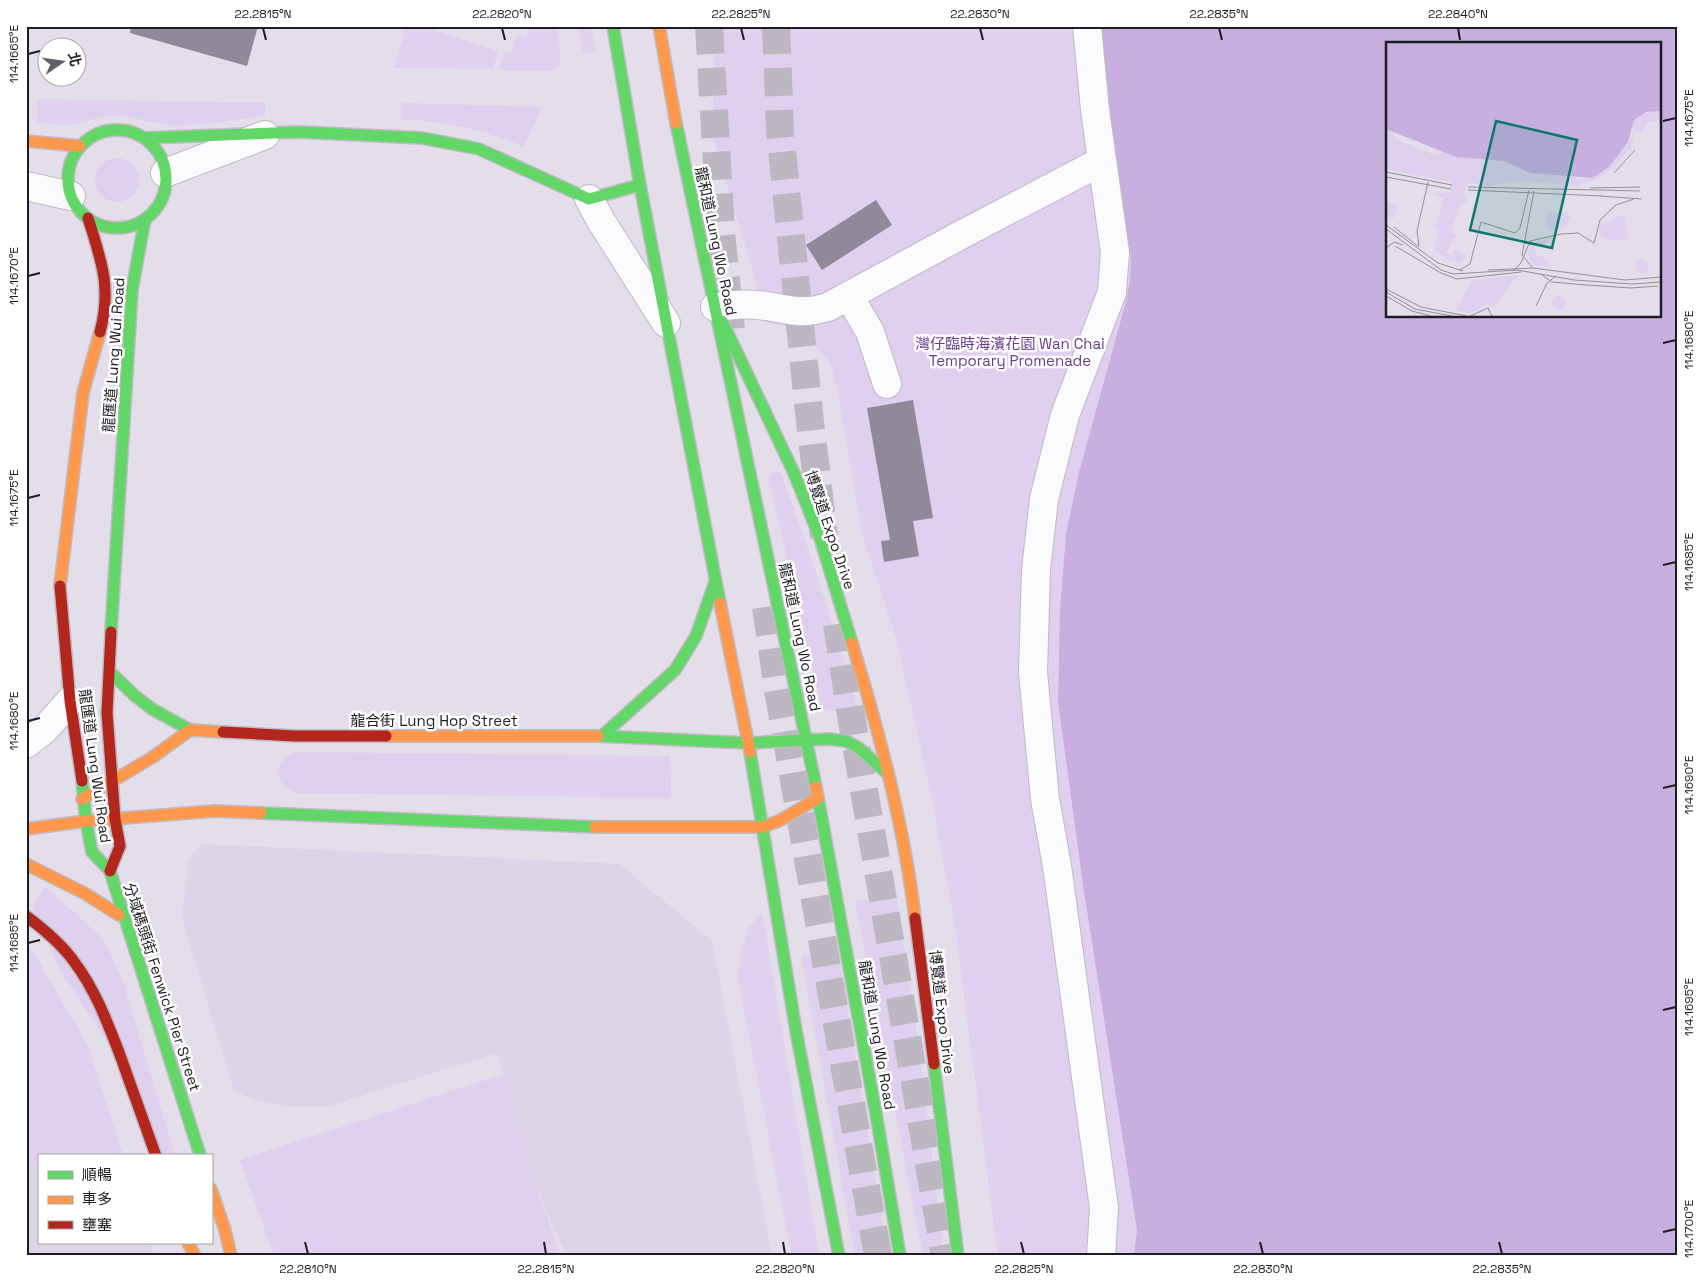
<svg xmlns="http://www.w3.org/2000/svg" width="1703" height="1282" viewBox="0 0 1703 1282" font-family="'Space Grotesk','Noto Sans TC',sans-serif">
<style>
.built{fill:#ddd4e8}
.green{fill:#ded0ee}
.water{fill:#c7b0e0;fill-rule:evenodd}
.building{fill:#908999}
.lines{fill:none;stroke-linecap:round;stroke-linejoin:round}
.highway-tunnel{stroke:#bcb7c1;stroke-width:28;stroke-dasharray:28 14;stroke-linecap:butt}
.street-casing{stroke:#bebbc3;stroke-width:30}
.fast-casing{stroke:#bebbc3;stroke-width:14}
.slow-casing{stroke:#bebbc3;stroke-width:14}
.jam-casing{stroke:#bebbc3;stroke-width:14}
.street{stroke:#fbfafc;stroke-width:28}
.fast{stroke:#63d668;stroke-width:11}
.slow{stroke:#ff974d;stroke-width:11}
.jam{stroke:#b3261e;stroke-width:11}
.ticks{fill:none;stroke:#1e1b22;stroke-width:2}
.labels{text-anchor:middle;stroke-width:5;stroke-linejoin:round;paint-order:stroke}
.street-label{font-size:15px;fill:#1e1b22;stroke:#fff}
.park-label{font-size:15px;fill:#663d8a;stroke:#fff}
.inset-river{fill:none;stroke:#c7b0e0;stroke-width:2.5}
.inset-road{fill:none;stroke:#949099;stroke-width:1}
.view{fill:#0f766e;fill-opacity:0.15;stroke:#0f766e;stroke-width:2.5}
.inset-edge{fill:none;stroke:#1e1b22;stroke-width:2.5}
.neatline{fill:none;stroke:#1e1b22;stroke-width:2}
.ticks-label{font-size:12px;text-anchor:middle;fill:#1e1b22}
</style>
<rect width="100%" height="100%" fill="#e3dee9"/>
<path class="built" d="M 201,844 L 619,864 L 712,941 L 772,1256 L 568,1256 L 558,1239 L 532,1174 L 504,1074 L 497,1053 L 329,1106 L 293,1107 L 261,1102 L 234,1091 L 182,918 L 188,860 Z
M 26,947 L 33,952 L 88,1046 L 123,1156 L 39,1156 L 39,1243 L 150,1243 L 154,1256 L 26,1256 Z"/>
<path class="green" d="M 406,26 L 420,26 L 498,51 L 493,69 L 394,68 Z
M 530,26 L 547,26 L 556,29 L 561,55 L 559,66 L 550,71 L 499,70 L 505,51 L 512,53 L 517,34 L 526,37 Z
M 578,26 L 591,26 L 595,51 L 583,54 Z
M 716,26 L 1100,26 L 1119,183 L 1131,258 L 1130,280 L 1126,301 L 1079,472 L 1066,534 L 1060,608 L 1058,702 L 1083,885 L 1137,1230 L 1134,1256 L 998,1256 L 956,933 L 934,808 L 896,638 L 862,533 L 837,386 C 834,379 833,369 829,363 C 817,343 791,325 768,323 L 712,134 Z
M 37,99 L 265,103 L 265,116 C 233,119 201,127 169,125 C 150,123 132,115 112,116 C 99,116 88,121 75,124 C 62,126 49,124 37,122 Z
M 402,103 L 542,107 L 524,147 C 484,130 445,121 401,119 Z
M95 180a22 22 0 1 1 44 0a22 22 0 1 1-44 0Z
M 774,472 L 779,472 L 782,476 C 811,554 836,633 859,712 L 822,709 L 769,481 L 770,475 Z
M 298,752 L 670,756 L 671,798 L 298,793 C 272,786 271,758 298,752 Z
M 46,887 L 104,940 L 123,981 L 175,1156 L 163,1156 L 109,1044 L 57,965 L 33,905 Z
M 896,894 L 918,1041 L 944,1256 L 923,1256 L 855,901 Z
M 762,913 L 819,1256 L 792,1256 L 738,980 L 741,951 L 748,929 Z
M 26,947 L 33,952 L 88,1046 L 123,1156 L 39,1156 L 39,1169 L 26,1154 Z
M 838,951 L 888,1256 L 855,1256 L 801,956 Z
M 504,1074 L 532,1174 L 561,1256 L 274,1256 L 240,1160 Z"/>
<path class="water" d="M 1100,26 L 1677,26 L 1677,1256 L 1134,1256 L 1137,1230 L 1083,885 L 1058,702 L 1060,608 L 1066,534 L 1079,472 L 1126,301 L 1130,280 L 1131,258 L 1119,183 ZM 1387,44 L 1659,44 L 1659,316 L 1387,316 Z"/>
<path class="building" d="M 131,26 L 258,26 L 247,66 L 130,33 Z
M 876,200 L 892,225 L 822,270 L 806,245 Z
M 913,400 L 933,518 L 913,521 L 919,556 L 884,562 L 881,541 L 890,540 L 867,408 Z"/>
<g class="lines">
<path class="highway-tunnel" d="M 709,26 L 721,232 L 731,329
M 776,26 L 780,131 L 810,422 L 824,537
M 766,607 L 778,690 L 878,1256
M 837,624 L 852,721 L 945,1256"/>
<defs>
<path id="street" d="M 1087,26 L 1095,110 L 1115,252 L 1112,292 L 1065,415 L 1044,499 L 1036,570 L 1033,672 L 1045,799 L 1057,866 L 1104,1208 L 1101,1256
M 165,173 L 265,135
M 26,186 L 71,196
M 589,199 L 601,221 L 666,323
M 849,296 L 870,332 L 887,384
M 715,307 C 729,306 745,303 758,305 C 786,308 799,316 828,307 L 959,236 L 1102,161
M 26,744 L 44,730 L 70,701"/>
<path id="fast" d="M 613,26 L 640,185 L 720,603
M 676,123 L 816,787
M68 179a49 49 0 1 1 98 0a49 49 0 1 1-98 0Z
M 144,138 L 300,132 L 422,138 L 479,149 L 589,199 L 640,185
M 722,321 L 794,473 L 820,538 L 852,643
M 111,632 L 132,290 L 145,219
M 109,671 L 134,695 L 152,709 L 190,730
M 598,736 L 748,743 L 828,739 L 846,741 L 859,748 L 888,774
M 602,736 L 675,670 L 696,636 L 715,582
M 750,752 L 796,1031 L 839,1256
M 82,781 L 86,821 L 92,852 L 110,871 L 200,1155
M 818,798 L 876,1114 L 900,1256
M 261,813 L 595,827
M 934,1064 L 958,1256"/>
<path id="slow" d="M 659,26 L 676,123
M 26,141 L 80,146
M 60,586 L 83,393 L 100,332
M 720,603 L 750,752
M 852,643 C 879,732 904,825 915,918
M 386,736 L 598,736
M 82,799 L 153,757 L 190,730 L 223,732
M 595,827 L 762,827 L 779,821 L 818,798 L 816,787
M 26,829 L 86,821 L 215,811 L 261,813
M 26,864 L 84,893 L 119,915
M 211,1189 L 225,1230 L 231,1256
M 188,1243 L 195,1256"/>
<path id="jam" d="M 88,218 C 101,260 112,287 100,332
M 60,586 L 70,701 L 82,781
M 223,732 L 295,736 L 386,736
M 110,871 L 120,846 L 115,819 L 107,713 L 111,632
M 26,916 C 45,930 62,944 75,963 C 96,991 108,1024 120,1055 C 132,1089 144,1123 156,1156
M 915,918 L 934,1064"/>
</defs>
<use href="#street" class="street-casing"/>
<use href="#fast" class="fast-casing"/>
<use href="#slow" class="slow-casing"/>
<use href="#jam" class="jam-casing"/>
<use href="#street" class="street"/>
<use href="#fast" class="fast"/>
<use href="#slow" class="slow"/>
<use href="#jam" class="jam"/>
</g>
<path class="ticks" d="M 263,28 L 266,40M 502,28 L 505,40M 741,28 L 744,40M 980,28 L 983,40M 1219,28 L 1222,40M 1458,28 L 1460,40M 28,54 L 40,51M 1663,121 L 1676,118M 28,276 L 40,273M 1663,343 L 1676,340M 28,498 L 40,495M 1663,565 L 1676,562M 28,721 L 40,718M 1663,788 L 1676,785M 28,943 L 40,940M 1663,1010 L 1676,1007M 1663,1232 L 1676,1229M 305,1242 L 308,1254M 544,1242 L 546,1254M 783,1242 L 785,1254M 1021,1242 L 1024,1254M 1260,1242 L 1263,1254M 1499,1242 L 1502,1254"/>
<g class="labels">
<g class="street-label">
<text transform="translate(716 241) rotate(78)" y="5">龍和道 Lung Wo Road</text>
<text transform="translate(114 355) rotate(-86)" y="5">龍匯道 Lung Wui Road</text>
<text transform="translate(830 530) rotate(71)" y="5">博覽道 Expo Drive</text>
<text transform="translate(800 637) rotate(78)" y="5">龍和道 Lung Wo Road</text>
<text x="434" y="726">龍合街 Lung Hop Street</text>
<text transform="translate(95 766) rotate(82)" y="5">龍匯道 Lung Wui Road</text>
<text transform="translate(162 987) rotate(72)" y="5">分域碼頭街 Fenwick Pier Street</text>
<text transform="translate(942 1012) rotate(83)" y="5">博覽道 Expo Drive</text>
<text transform="translate(877 1035) rotate(80)" y="5">龍和道 Lung Wo Road</text>
</g>
<g class="park-label">
<text x="1010" y="349">灣仔臨時海濱花園 Wan Chai<tspan x="1010" dy="17">Temporary Promenade</tspan></text>
</g>
</g>
<g transform="translate(1386 42)">
<rect width="275" height="275" fill="#e3dee9"/>
<path d="M 275,69 L 275,78 L 262,80 L 255,91 L 248,89 L 246,105 L 226,126 L 209,138 L 194,141 L 193,144 L 150,140 L 120,140 L 103,144 L 82,141 L 78,151 L 81,160 L 76,160 L 73,166 L 65,191 L 70,193 L 60,211 L 66,214 L 68,208 L 81,214 L 74,221 L 62,218 L 48,208 L 53,188 L 49,187 L 58,156 L 47,152 L 65,150 L 66,140 L 0,127 L 0,87 L 6,89 L 9,97 L 51,114 L 57,109 L 70,115 L 118,119 L 194,137 L 206,136 L 223,125 L 236,105 L 243,101 L 248,87 L 244,83 L 248,78 L 260,70 ZM 0,159 L 12,163 L 8,176 L 0,174 ZM 180,169 L 184,174 L 181,185 L 162,189 L 160,171 ZM 232,174 L 239,174 L 242,198 L 225,198 L 214,194 L 213,184 ZM 164,197 L 156,205 L 148,204 L 150,214 L 156,214 L 166,225 L 161,225 L 144,222 L 142,219 L 149,223 L 141,213 L 146,200 ZM249 224a7 7 0 1 1 14 0a7 7 0 1 1-14 0ZM 132,233 L 109,264 L 100,263 L 85,271 L 70,268 L 86,238 ZM166 261a7 7 0 1 1 14 0a7 7 0 1 1-14 0Z" fill="#ded0ee"/>
<path d="M 0,1 L 275,1 L 275,69 L 260,70 L 248,78 L 242,100 L 223,125 L 206,136 L 145,131 L 118,119 L 70,115 L 0,87 Z" fill="#c7b0e0"/>
<path class="inset-river" d="M 0,11 L 15,1M 0,29 L 9,19 L 15,1"/>
<path class="inset-road" d="M 0,130 L 66,143M 228,131 L 249,108M 0,135 L 65,147M 82,145 L 254,149M 204,146 L 254,145M 82,148 L 215,154M 214,154 L 256,157M 214,178 L 230,163 L 248,157M 0,183 L 52,221 L 77,229M 8,185 L 33,205M 0,187 L 55,228 L 67,232 L 131,228 L 188,238 L 246,242 L 275,240M 175,192 L 192,191 L 208,201 L 214,178M 9,204 L 55,231 L 71,237 L 135,230M 33,204 L 31,189 L 42,140M 0,206 L 8,200 L 17,203M 146,225 L 136,213 L 148,149M 147,226 L 239,238 L 275,235M 74,228 L 84,222 L 95,180 L 129,191 L 134,186 L 143,148M 102,228 L 147,226M 127,229 L 135,221 L 144,199 L 175,192M 156,233 L 166,240 L 200,243 L 245,246 L 272,244M 0,247 L 35,265 L 81,274M 0,250 L 29,267 L 66,274M 0,254 L 26,269 L 45,274M 150,264 L 161,241 L 170,234M 84,274 L 102,266 L 106,274"/>
<path class="view" d="M 110,79 L 191,98 L 166,206 L 84,188 Z"/>
<rect width="275" height="275" class="inset-edge"/>
</g>
<rect width="1703" height="1282" fill="none" stroke="#ffffff" stroke-width="55"/>
<rect x="38" y="1154" width="175" height="90" fill="#ffffff" stroke="#a5a4a7"/>
<rect x="48" y="1171" width="25" height="8" fill="#63d668" stroke="#a5a4a7"/>
<text x="82" y="1180" font-size="15" fill="#1e1b22">順暢</text>
<rect x="48" y="1196" width="25" height="8" fill="#ff974d" stroke="#a5a4a7"/>
<text x="82" y="1204" font-size="15" fill="#1e1b22">車多</text>
<rect x="48" y="1221" width="25" height="8" fill="#b3261e" stroke="#a5a4a7"/>
<text x="82" y="1230" font-size="15" fill="#1e1b22">壅塞</text>
<g transform="translate(62 62) rotate(77)"><circle r="24" fill="#ffffff" stroke="#a5a4a7"/>
<path d="M0-4L9 19L0 12L-9 19Z" fill="#635f68"/>
<text y="-8" font-size="14" font-weight="bold" text-anchor="middle" fill="#1e1b22">北</text>
</g>
<rect x="28" y="28" width="1648" height="1226" class="neatline"/>
<g class="ticks-label">
<text x="263" y="18">22.2815°N</text>
<text x="502" y="18">22.2820°N</text>
<text x="741" y="18">22.2825°N</text>
<text x="980" y="18">22.2830°N</text>
<text x="1219" y="18">22.2835°N</text>
<text x="1458" y="18">22.2840°N</text>
<text transform="translate(14 54) rotate(-90)" y="4">114.1665°E</text>
<text transform="translate(1689 118) rotate(-90)" y="4">114.1675°E</text>
<text transform="translate(14 276) rotate(-90)" y="4">114.1670°E</text>
<text transform="translate(1689 340) rotate(-90)" y="4">114.1680°E</text>
<text transform="translate(14 498) rotate(-90)" y="4">114.1675°E</text>
<text transform="translate(1689 562) rotate(-90)" y="4">114.1685°E</text>
<text transform="translate(14 721) rotate(-90)" y="4">114.1680°E</text>
<text transform="translate(1689 785) rotate(-90)" y="4">114.1690°E</text>
<text transform="translate(14 943) rotate(-90)" y="4">114.1685°E</text>
<text transform="translate(1689 1007) rotate(-90)" y="4">114.1695°E</text>
<text transform="translate(1689 1229) rotate(-90)" y="4">114.1700°E</text>
<text x="308" y="1273">22.2810°N</text>
<text x="546" y="1273">22.2815°N</text>
<text x="785" y="1273">22.2820°N</text>
<text x="1024" y="1273">22.2825°N</text>
<text x="1263" y="1273">22.2830°N</text>
<text x="1502" y="1273">22.2835°N</text>
</g>
</svg>
